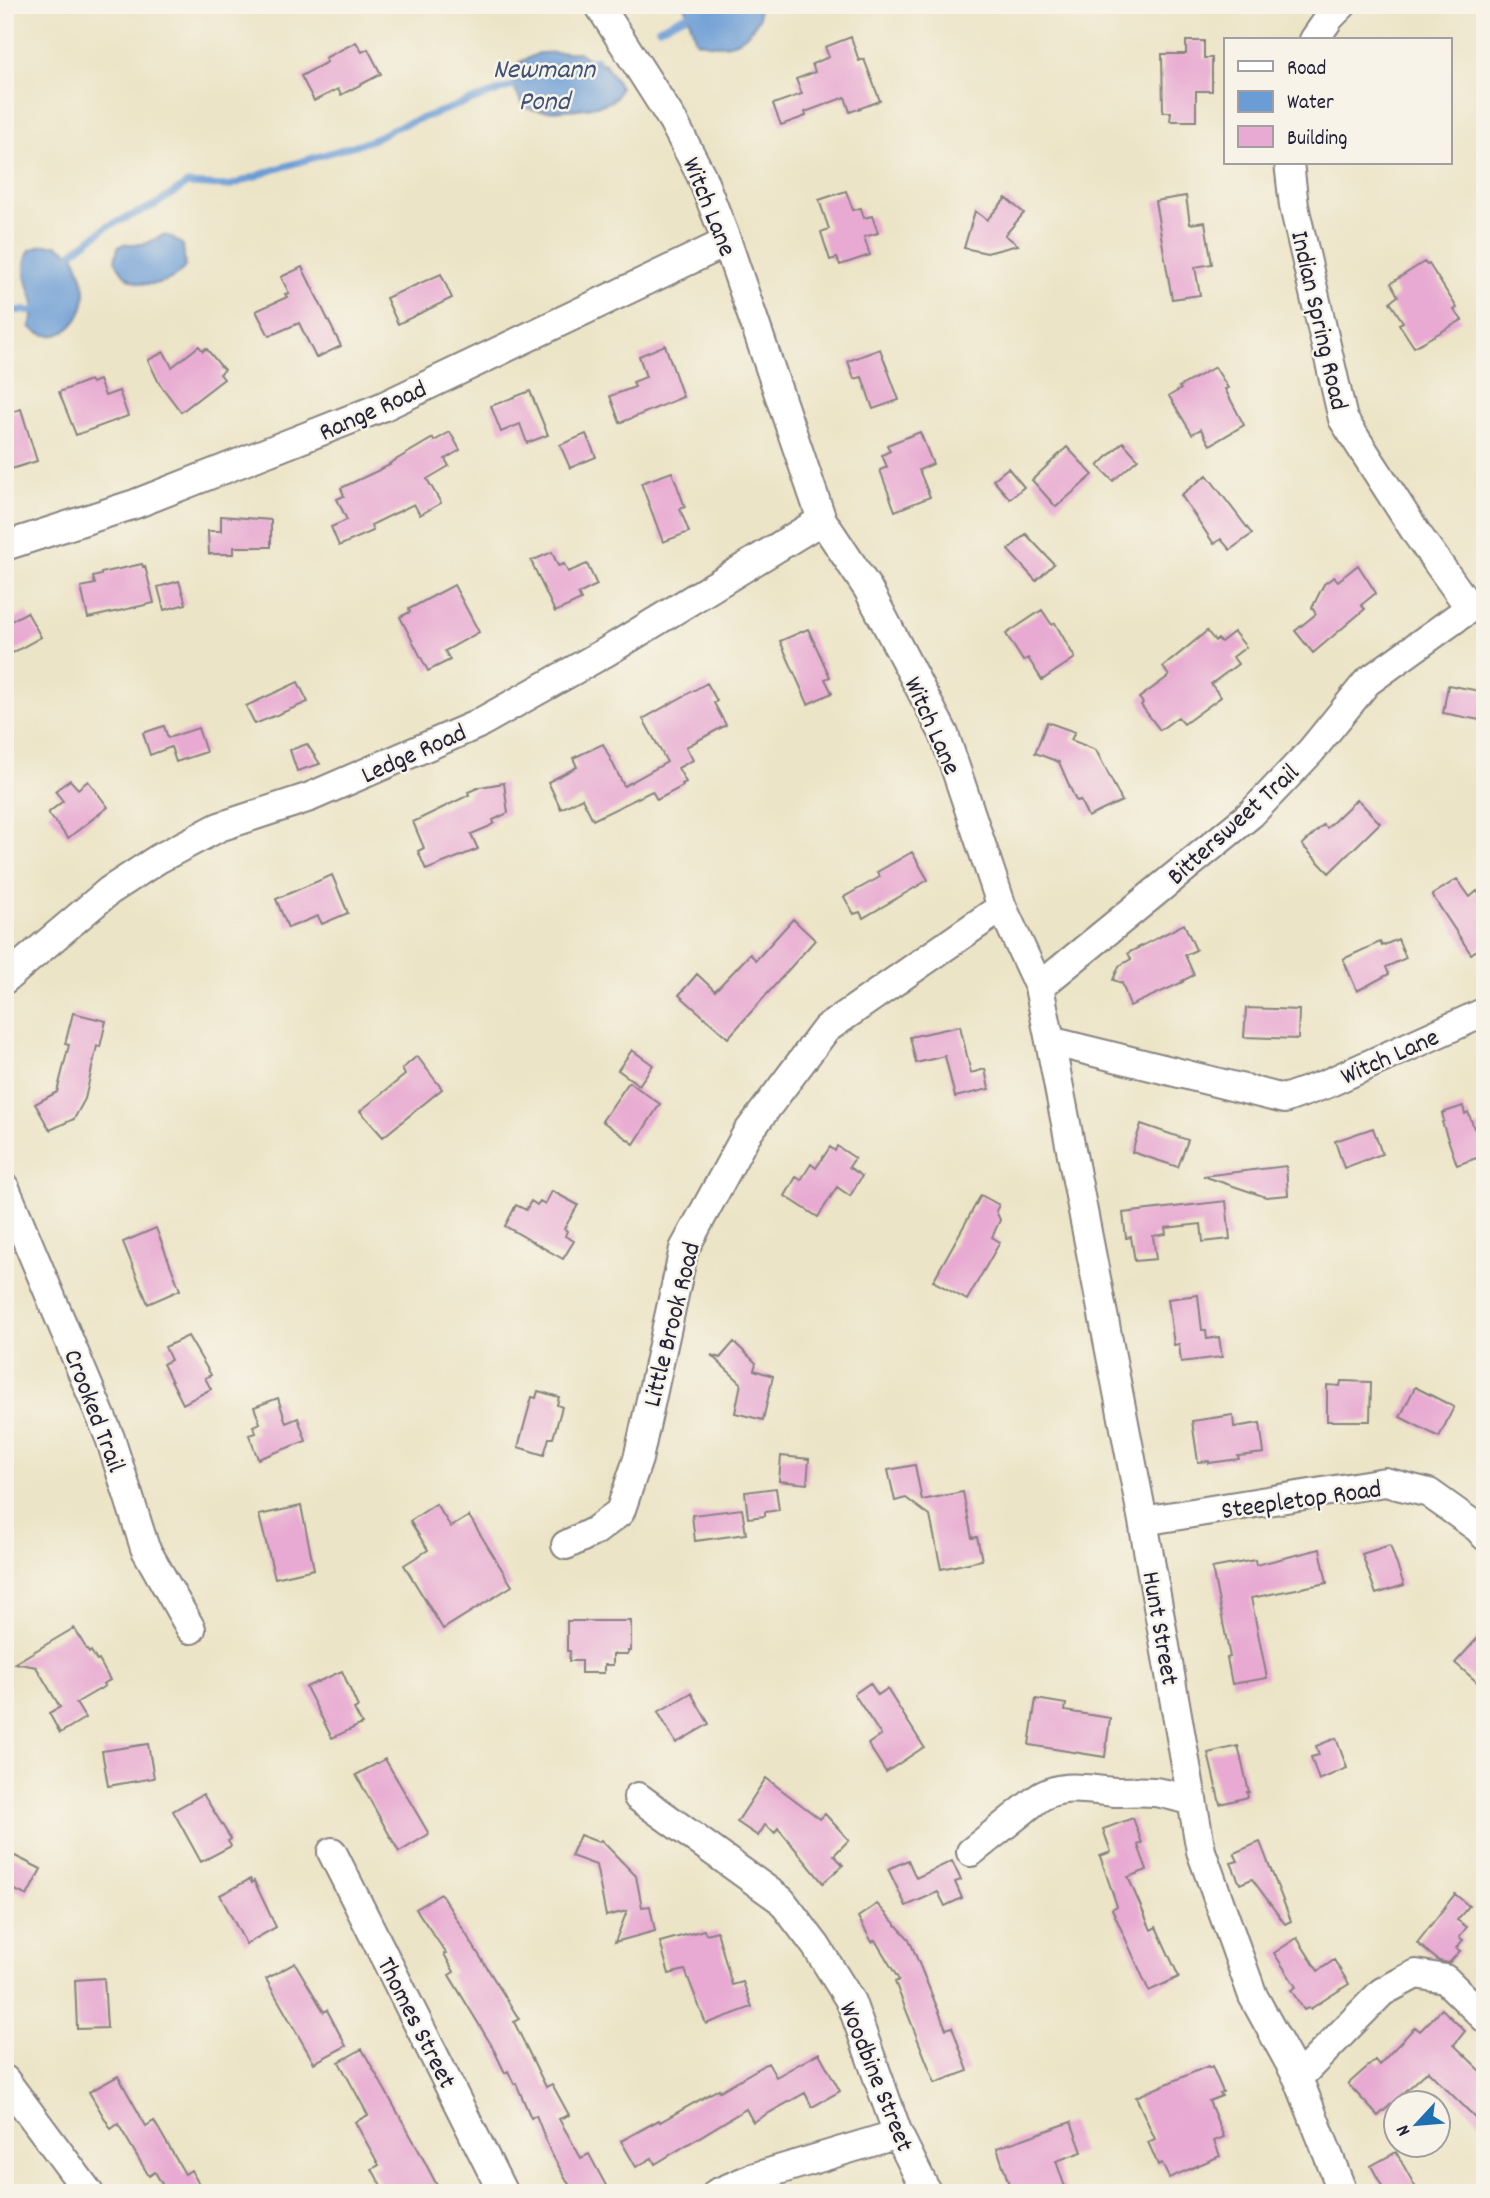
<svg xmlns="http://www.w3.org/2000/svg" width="1490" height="2198" viewBox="0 0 1490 2198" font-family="Dekko,sans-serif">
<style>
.water{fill:#6a9cd5;stroke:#465f88;stroke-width:2}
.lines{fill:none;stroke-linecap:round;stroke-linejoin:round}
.stream{stroke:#6a9cd5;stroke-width:7}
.building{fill:#e8aad2}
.minor-casing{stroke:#878380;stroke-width:32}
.minor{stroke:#fff;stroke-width:28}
.labels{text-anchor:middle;stroke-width:5;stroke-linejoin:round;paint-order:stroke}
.street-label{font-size:26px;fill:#22223b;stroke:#f7f3e8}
.water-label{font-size:28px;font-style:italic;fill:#3f5379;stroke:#f7f3e8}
</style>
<rect width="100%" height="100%" fill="#f7f3e8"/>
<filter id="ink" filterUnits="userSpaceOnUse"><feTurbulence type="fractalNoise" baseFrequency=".0143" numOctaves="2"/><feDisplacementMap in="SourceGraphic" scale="14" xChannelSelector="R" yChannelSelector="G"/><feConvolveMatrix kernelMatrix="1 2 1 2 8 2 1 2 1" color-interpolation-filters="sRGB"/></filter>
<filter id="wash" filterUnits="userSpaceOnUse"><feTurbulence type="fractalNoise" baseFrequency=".00686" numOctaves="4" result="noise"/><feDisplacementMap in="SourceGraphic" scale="28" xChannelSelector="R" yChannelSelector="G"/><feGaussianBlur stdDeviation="1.57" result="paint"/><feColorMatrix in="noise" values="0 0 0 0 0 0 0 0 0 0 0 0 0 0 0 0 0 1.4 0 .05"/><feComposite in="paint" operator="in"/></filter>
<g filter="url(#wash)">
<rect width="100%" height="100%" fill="#ece4c6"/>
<path class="water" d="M 685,5 L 758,5 L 759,18 C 742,47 726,49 696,41 Z
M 579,52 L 591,61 L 605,64 L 620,87 C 618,93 617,98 611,101 C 595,109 543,114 526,108 C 515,95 509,79 518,63 L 539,53 Z
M 163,235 L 171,237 L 183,245 L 185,267 C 172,284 142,292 124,274 C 120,270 118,265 115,260 L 118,247 L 124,244 L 145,244 Z
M 43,245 L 57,245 L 75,256 C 78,268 85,280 85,293 C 85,322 57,350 30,327 C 31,319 36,314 34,305 C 31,286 18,270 30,250 Z"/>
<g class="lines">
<path class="stream" d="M 659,28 L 709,5
M 582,64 L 596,59
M 65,258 L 108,226 L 155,205 L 187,184 L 229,186 L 273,170 L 372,140 L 394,128 L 521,83
M 5,310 L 32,311 L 41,304"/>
</g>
<g id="blocks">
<path class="building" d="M 851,37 L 859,61 L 864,59 L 880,101 L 850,112 L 845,97 L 805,112 L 806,116 L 781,125 L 773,104 L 802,94 L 796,79 L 815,72 L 812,64 L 829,57 L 825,47 Z
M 1186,41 L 1204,41 L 1204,58 L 1212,58 L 1212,91 L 1196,91 L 1196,121 L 1170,121 L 1171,112 L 1163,112 L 1162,54 L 1186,54 Z
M 356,42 L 362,52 L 368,49 L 381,74 L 341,95 L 338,89 L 314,101 L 301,76 L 327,62 L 325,58 Z
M 846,191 L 853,210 L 861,208 L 864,218 L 872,216 L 878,233 L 864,237 L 870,255 L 840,265 L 837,258 L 830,260 L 821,232 L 829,229 L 819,200 Z
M 1186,196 L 1190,224 L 1205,222 L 1212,264 L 1195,267 L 1200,295 L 1172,299 L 1155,201 Z
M 1006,198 L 1024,213 L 1005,235 L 1018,245 L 987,253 L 964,248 L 975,211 L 987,220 Z
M 1424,262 L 1427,265 L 1429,264 L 1457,308 L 1454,310 L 1462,320 L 1414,347 L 1399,324 L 1403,322 L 1390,302 L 1398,296 L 1391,283 Z
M 302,267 L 341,346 L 316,358 L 299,323 L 269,336 L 256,311 L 287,297 L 285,294 L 289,293 L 281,277 Z
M 441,274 L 452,298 L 398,324 L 386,298 Z
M 665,345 L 683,397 L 620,423 L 610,396 L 635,387 L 633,382 L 646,377 L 639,356 Z
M 199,346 L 203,351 L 206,348 L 224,370 L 220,374 L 224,379 L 181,412 L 159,383 L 148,360 L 164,352 L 172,367 Z
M 880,349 L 899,400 L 873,409 L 862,377 L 854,379 L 848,361 Z
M 1215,367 L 1228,388 L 1225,389 L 1244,425 L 1210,445 L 1201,429 L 1192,434 L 1169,396 L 1181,389 L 1179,387 Z
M 90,380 L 92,383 L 99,380 L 105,396 L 119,391 L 128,416 L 76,435 L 59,392 Z
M 530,391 L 548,435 L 527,443 L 520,424 L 501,432 L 491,406 Z
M 21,409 L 37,461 L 5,471 L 5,414 Z
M 450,432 L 460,450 L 445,459 L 449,466 L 427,479 L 441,503 L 420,515 L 414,504 L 371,525 L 373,531 L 339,546 L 331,527 L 347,520 L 337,499 L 344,496 L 341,488 L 390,465 L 389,464 L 433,438 L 434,441 Z
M 920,432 L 933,464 L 919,470 L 930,497 L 895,511 L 880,470 L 887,467 L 882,455 L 890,451 L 887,445 Z
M 586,434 L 596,457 L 570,468 L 560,445 Z
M 1123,442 L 1138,459 L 1113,481 L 1098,466 Z
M 1067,447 L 1093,475 L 1056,507 L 1032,480 Z
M 1008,468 L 1024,487 L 1010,499 L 993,480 Z
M 672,472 L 685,507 L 680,509 L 689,532 L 663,542 L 641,483 Z
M 1207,475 L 1252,534 L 1230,550 L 1221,539 L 1214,544 L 1181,495 Z
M 221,516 L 271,520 L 271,547 L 234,547 L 234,554 L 209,554 L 208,531 L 221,531 Z
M 1026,534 L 1054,564 L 1036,581 L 1008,550 Z
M 552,552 L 558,566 L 564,564 L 568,572 L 587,564 L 597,585 L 578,594 L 581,600 L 555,612 L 531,561 Z
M 142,564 L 143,567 L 145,566 L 154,603 L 88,618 L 81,587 L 95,584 L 93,577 L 101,575 L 101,573 Z
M 1358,565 L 1376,593 L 1361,605 L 1365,609 L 1313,653 L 1295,631 L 1316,614 L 1312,608 L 1324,584 L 1334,577 L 1338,581 Z
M 179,581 L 186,604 L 164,610 L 158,587 Z
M 454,585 L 479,632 L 445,651 L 450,660 L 428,671 L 400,617 L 410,612 L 409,609 Z
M 1042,610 L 1052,625 L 1055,623 L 1075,658 L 1042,680 L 1028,658 L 1023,661 L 1006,634 Z
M 27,612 L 41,637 L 5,657 L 5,624 Z
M 808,629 L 830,677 L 825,679 L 832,693 L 808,704 L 780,641 Z
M 1207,631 L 1215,641 L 1218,639 L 1221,642 L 1234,632 L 1246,647 L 1233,657 L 1238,664 L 1211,684 L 1221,697 L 1184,724 L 1178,717 L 1160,730 L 1141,705 L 1143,703 L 1139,698 L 1169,676 L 1163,667 Z
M 298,682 L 308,702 L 255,724 L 246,706 Z
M 707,683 L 717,701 L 714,703 L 726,725 L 686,747 L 693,760 L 678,768 L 686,782 L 682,784 L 683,786 L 657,800 L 652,791 L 593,820 L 582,798 L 561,809 L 548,782 L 577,767 L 573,758 L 603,744 L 624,786 L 667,762 L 643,719 Z
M 1448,685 L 1485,692 L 1485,721 L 1443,713 Z
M 1047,722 L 1075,732 L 1071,740 L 1096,750 L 1122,801 L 1088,817 L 1080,800 L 1076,801 L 1059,762 L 1035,753 Z
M 164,726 L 168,738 L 198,728 L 206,752 L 176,762 L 171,747 L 150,755 L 143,733 Z
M 307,744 L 320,764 L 297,771 L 290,750 Z
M 70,780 L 78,789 L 88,781 L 108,807 L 68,838 L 48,813 L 63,801 L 55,791 Z
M 504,783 L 508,813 L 493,820 L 494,823 L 488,827 L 471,834 L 478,849 L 426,870 L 418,851 L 424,848 L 413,822 L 469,795 L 468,792 L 480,787 Z
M 1357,799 L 1380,823 L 1329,873 L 1302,845 L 1323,825 L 1327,828 Z
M 912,852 L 928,880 L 863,918 L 860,912 L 854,914 L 844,897 L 880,877 L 877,872 Z
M 332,875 L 348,913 L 322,924 L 318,916 L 288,928 L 276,899 Z
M 1457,879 L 1470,897 L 1477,891 L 1485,902 L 1485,944 L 1471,954 L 1432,895 Z
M 793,919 L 815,940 L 728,1038 L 679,995 L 697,974 L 715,991 L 750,954 L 756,960 Z
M 1184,924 L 1196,950 L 1185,955 L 1194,975 L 1182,981 L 1183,982 L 1130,1006 L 1122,983 L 1113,980 L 1119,966 L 1131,959 L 1128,953 Z
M 1398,939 L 1406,958 L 1386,967 L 1389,974 L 1357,991 L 1343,959 L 1380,942 L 1382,946 Z
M 1246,1008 L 1299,1010 L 1298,1039 L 1244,1037 Z
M 73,1013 L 106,1021 L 100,1047 L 97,1046 L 85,1099 L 74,1119 L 50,1130 L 35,1104 L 57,1092 L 69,1045 L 65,1044 Z
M 960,1026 L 971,1073 L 985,1069 L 989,1089 L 955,1097 L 945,1056 L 916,1063 L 910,1037 Z
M 632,1050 L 653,1065 L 639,1085 L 618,1070 Z
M 417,1056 L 442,1089 L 383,1137 L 360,1111 L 405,1075 L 402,1069 Z
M 629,1082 L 660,1104 L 634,1144 L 602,1121 Z
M 1463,1106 L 1465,1114 L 1468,1112 L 1474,1128 L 1485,1124 L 1485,1155 L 1457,1165 L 1442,1122 L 1444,1121 L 1442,1113 Z
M 1141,1124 L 1188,1140 L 1178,1167 L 1132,1152 Z
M 1373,1128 L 1382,1154 L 1344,1168 L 1335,1141 Z
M 837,1146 L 855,1158 L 849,1167 L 862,1176 L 850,1196 L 837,1187 L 818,1217 L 785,1196 L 796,1177 L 801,1180 L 811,1164 L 816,1168 L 830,1147 L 835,1151 Z
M 1286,1166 L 1288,1195 L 1266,1197 L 1203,1176 Z
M 552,1191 L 578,1205 L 564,1229 L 567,1231 L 565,1236 L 574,1241 L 563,1259 L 505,1226 L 516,1205 L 526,1210 L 531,1201 L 537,1205 L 540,1201 L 545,1204 Z
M 981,1195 L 999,1205 L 996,1211 L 1000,1220 L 992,1237 L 1000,1242 L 967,1300 L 933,1281 Z
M 1226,1201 L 1230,1239 L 1203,1242 L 1201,1224 L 1165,1228 L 1166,1234 L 1153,1236 L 1156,1259 L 1135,1261 L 1131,1237 L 1126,1238 L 1123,1213 Z
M 156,1228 L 180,1290 L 148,1304 L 123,1242 Z
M 1198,1295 L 1202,1330 L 1206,1330 L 1207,1339 L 1219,1337 L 1222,1357 L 1181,1362 L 1179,1344 L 1174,1345 L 1168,1299 Z
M 188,1336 L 211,1375 L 205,1378 L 211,1389 L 183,1404 L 163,1364 L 171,1360 L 165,1347 Z
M 734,1342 L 756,1363 L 754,1370 L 773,1376 L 763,1420 L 735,1413 L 741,1383 L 711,1355 L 720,1358 Z
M 1341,1381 L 1371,1382 L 1370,1421 L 1327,1421 L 1327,1385 L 1340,1386 Z
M 1415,1387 L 1454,1407 L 1439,1437 L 1400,1417 Z
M 538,1391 L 559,1397 L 557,1405 L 562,1407 L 553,1438 L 549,1438 L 544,1455 L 518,1447 L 532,1397 L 536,1398 Z
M 278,1398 L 286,1423 L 298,1418 L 306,1441 L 258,1459 L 249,1435 L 256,1433 L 253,1426 L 260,1423 L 254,1407 Z
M 1233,1415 L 1234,1427 L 1260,1423 L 1264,1453 L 1238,1456 L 1239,1459 L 1209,1463 L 1209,1461 L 1198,1462 L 1192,1421 Z
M 781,1456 L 809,1459 L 807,1484 L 779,1481 Z
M 915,1465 L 922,1500 L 963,1492 L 972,1538 L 977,1537 L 982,1560 L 941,1569 L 930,1516 L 906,1498 L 895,1501 L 888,1470 Z
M 776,1488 L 779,1510 L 765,1512 L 765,1516 L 748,1518 L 745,1492 Z
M 436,1504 L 451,1527 L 469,1516 L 512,1586 L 443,1629 L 404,1565 L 428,1550 L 410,1521 Z
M 301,1506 L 314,1569 L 275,1578 L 259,1515 Z
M 742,1509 L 746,1534 L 695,1541 L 692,1515 Z
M 1390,1545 L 1404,1585 L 1376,1594 L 1362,1554 Z
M 1320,1549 L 1327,1583 L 1251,1598 L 1267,1678 L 1232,1684 L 1227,1658 L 1230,1657 L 1212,1568 L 1255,1560 L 1256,1565 Z
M 567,1621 L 631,1621 L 631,1651 L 628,1651 L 628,1654 L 613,1654 L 613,1665 L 604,1665 L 604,1673 L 581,1673 L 581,1661 L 569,1661 L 570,1651 L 567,1651 Z
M 74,1628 L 89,1653 L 91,1651 L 97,1661 L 99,1660 L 110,1680 L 103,1684 L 105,1686 L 76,1703 L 85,1718 L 60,1733 L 49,1713 L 60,1707 L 36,1667 L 15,1663 Z
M 1485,1630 L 1485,1689 L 1455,1663 Z
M 342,1671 L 358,1707 L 354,1709 L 362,1724 L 332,1738 L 306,1687 Z
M 870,1683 L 878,1695 L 887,1689 L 924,1747 L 886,1772 L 868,1744 L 881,1735 L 854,1694 Z
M 691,1693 L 709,1724 L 676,1743 L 658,1712 Z
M 1036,1699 L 1066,1704 L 1065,1711 L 1110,1718 L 1105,1757 L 1029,1745 Z
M 1336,1738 L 1347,1768 L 1319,1780 L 1311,1757 L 1319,1755 L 1316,1746 Z
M 148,1744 L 154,1778 L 108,1786 L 102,1751 Z
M 1238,1746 L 1249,1792 L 1247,1792 L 1248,1797 L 1220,1804 L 1208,1753 Z
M 385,1759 L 429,1834 L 399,1852 L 356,1775 Z
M 766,1778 L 820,1819 L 825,1814 L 849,1840 L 834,1855 L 843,1865 L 823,1883 L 778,1828 L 775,1833 L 765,1825 L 758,1836 L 737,1822 Z
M 203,1794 L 231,1839 L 228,1841 L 231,1846 L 201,1862 L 173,1811 Z
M 1133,1818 L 1142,1843 L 1138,1845 L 1147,1870 L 1128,1877 L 1151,1930 L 1156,1927 L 1179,1977 L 1149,1991 L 1112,1909 L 1117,1906 L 1100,1856 L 1111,1852 L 1103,1829 Z
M 580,1835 L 598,1842 L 601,1840 L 636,1876 L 642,1907 L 650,1906 L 655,1931 L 615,1942 L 627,1911 L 606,1916 L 596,1865 L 571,1856 Z
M 1260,1842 L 1291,1921 L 1285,1924 L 1252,1879 L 1240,1884 L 1231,1863 L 1238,1861 L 1234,1853 Z
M 5,1851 L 41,1869 L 27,1896 L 5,1885 Z
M 908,1860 L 916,1878 L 952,1861 L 961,1880 L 955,1882 L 962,1898 L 945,1906 L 938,1892 L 906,1906 L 888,1869 Z
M 250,1879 L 252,1883 L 254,1881 L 276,1927 L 246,1944 L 220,1895 Z
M 441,1894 L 519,2019 L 514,2022 L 546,2087 L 552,2084 L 569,2115 L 559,2119 L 581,2158 L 589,2154 L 610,2193 L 574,2193 L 550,2151 L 536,2115 L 531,2118 L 516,2083 L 514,2084 L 508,2071 L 505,2073 L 492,2046 L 449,1975 L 454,1972 L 444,1954 L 446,1953 L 416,1909 Z
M 1455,1894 L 1469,1906 L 1457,1920 L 1467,1927 L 1459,1937 L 1463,1940 L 1456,1948 L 1460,1951 L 1449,1963 L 1439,1961 L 1417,1943 Z
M 877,1904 L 909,1939 L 946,2029 L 952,2027 L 968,2071 L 935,2083 L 895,1982 L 899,1980 L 875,1940 L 872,1942 L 858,1917 Z
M 704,1930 L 706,1934 L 717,1931 L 732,1985 L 743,1982 L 752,2007 L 706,2024 L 685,1970 L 669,1974 L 660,1942 Z
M 1297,1938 L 1318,1971 L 1334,1960 L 1349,1984 L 1310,2009 L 1308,2008 L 1304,2010 L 1291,1990 L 1296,1987 L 1274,1953 Z
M 295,1963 L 324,2012 L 327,2010 L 346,2046 L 314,2063 L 266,1979 Z
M 104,1978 L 107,2028 L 77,2029 L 75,1980 Z
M 1442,2009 L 1465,2031 L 1454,2045 L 1485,2075 L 1485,2127 L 1428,2071 L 1378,2116 L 1348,2084 L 1375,2060 L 1379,2065 L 1415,2027 L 1420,2031 Z
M 362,2049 L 418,2149 L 441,2193 L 385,2193 L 372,2169 L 379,2165 L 355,2122 L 368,2115 L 339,2062 Z
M 819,2053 L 840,2091 L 812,2107 L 805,2093 L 753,2122 L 746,2109 L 655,2164 L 652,2158 L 636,2167 L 621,2141 L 659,2120 L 660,2122 L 719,2089 L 720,2091 L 768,2063 L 776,2077 Z
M 1208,2066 L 1209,2068 L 1212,2066 L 1223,2092 L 1220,2093 L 1222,2096 L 1209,2101 L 1224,2137 L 1214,2141 L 1220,2156 L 1169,2178 L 1162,2163 L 1158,2165 L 1148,2142 L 1155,2139 L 1136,2097 Z
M 118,2076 L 146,2126 L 154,2121 L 185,2174 L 191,2170 L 204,2193 L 151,2193 L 163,2186 L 155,2172 L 149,2176 L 118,2124 L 111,2129 L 89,2092 Z
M 1071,2122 L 1082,2152 L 1056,2161 L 1067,2193 L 1012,2193 L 997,2148 Z
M 1396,2152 L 1416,2188 L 1405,2193 L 1386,2193 L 1371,2166 Z"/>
</g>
</g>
<g filter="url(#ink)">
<use href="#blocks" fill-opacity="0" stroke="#878380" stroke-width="2"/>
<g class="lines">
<defs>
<path id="minor" d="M 599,5 L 673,121 L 701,175 L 727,242 L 822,520 L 868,589 L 944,734 L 1002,907 L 1039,987 L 1050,1041 L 1284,1099 L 1326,1084 L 1485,1012
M 1314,40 L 1330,17 L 1342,5
M 1289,163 L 1294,206 L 1343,419 L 1417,534 L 1470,608
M 5,546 L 135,504 L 382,407 L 727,242
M 5,979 L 109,891 L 158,859 L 219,827 L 310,797 L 476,725 L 606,652 L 822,520
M 1039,987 L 1251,814 L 1311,751 L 1367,682 L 1470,608
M 1050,1041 L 1143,1521 L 1201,1851 L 1253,1996 L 1298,2078 L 1343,2193
M 5,1188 L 110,1438 L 145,1548 L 191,1629
M 1143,1521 L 1385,1482 L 1429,1493 L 1478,1528 L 1485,1536
M 566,1545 L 595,1531 L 620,1512 L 638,1459 L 684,1249 L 746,1135 L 826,1029 L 1002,907
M 638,1797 L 781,1900 L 816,1946 L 851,2002 L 898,2134 L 927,2193
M 332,1852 L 503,2193
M 971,1852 L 1036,1800 C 1060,1782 1087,1790 1115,1792 C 1128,1792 1141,1791 1154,1792 C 1167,1793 1180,1798 1192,1801
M 1298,2078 L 1382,1992 L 1416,1974 L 1445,1979 L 1485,2018
M 5,2080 L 89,2193
M 717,2193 L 752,2178 L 898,2134"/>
</defs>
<use href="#minor" class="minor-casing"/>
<use href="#minor" class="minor"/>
</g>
</g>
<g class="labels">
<g class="street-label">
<text transform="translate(711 206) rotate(68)" y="9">Witch Lane</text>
<text transform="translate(1321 320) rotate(77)" y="9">Indian Spring Road</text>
<text transform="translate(372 409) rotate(-24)" y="9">Range Road</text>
<text transform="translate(934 725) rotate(66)" y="9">Witch Lane</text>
<text transform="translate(413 752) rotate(-24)" y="9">Ledge Road</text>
<text transform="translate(1232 823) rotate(-42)" y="9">Bittersweet Trail</text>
<text transform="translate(1389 1055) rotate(-24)" y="9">Witch Lane</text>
<text transform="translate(670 1324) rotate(-76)" y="9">Little Brook Road</text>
<text transform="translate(96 1410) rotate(69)" y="9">Crooked Trail</text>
<text transform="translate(1301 1498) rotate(-8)" y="9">Steepletop Road</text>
<text transform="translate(1162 1628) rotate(80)" y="9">Hunt Street</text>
<text transform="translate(418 2022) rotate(63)" y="9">Thomes Street</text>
<text transform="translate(878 2076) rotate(68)" y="9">Woodbine Street</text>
</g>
<g class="water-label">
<text x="544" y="77">Newmann<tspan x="544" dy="32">Pond</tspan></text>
</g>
</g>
<rect width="1490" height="2198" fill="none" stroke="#f7f3e8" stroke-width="28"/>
<rect x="1224" y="38" width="228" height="126" fill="#f7f3e8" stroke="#a29fa3" stroke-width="2"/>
<rect x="1238" y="61" width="35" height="10" fill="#ffffff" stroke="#a29fa3" stroke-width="2"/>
<text x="1287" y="74" font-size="21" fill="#22223b">Road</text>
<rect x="1238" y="91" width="35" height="21" fill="#6a9cd5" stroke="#a29fa3" stroke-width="2"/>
<text x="1287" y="108" font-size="21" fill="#22223b">Water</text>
<rect x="1238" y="126" width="35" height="21" fill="#e8aad2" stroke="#a29fa3" stroke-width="2"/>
<text x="1287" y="144" font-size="21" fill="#22223b">Building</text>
<g transform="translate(1417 2124) rotate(244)"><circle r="33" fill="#f7f3e8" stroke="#a29fa3" stroke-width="2"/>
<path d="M0-5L12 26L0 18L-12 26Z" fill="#1f6fb2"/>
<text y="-10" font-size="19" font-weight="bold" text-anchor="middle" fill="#22223b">N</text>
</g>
</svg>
